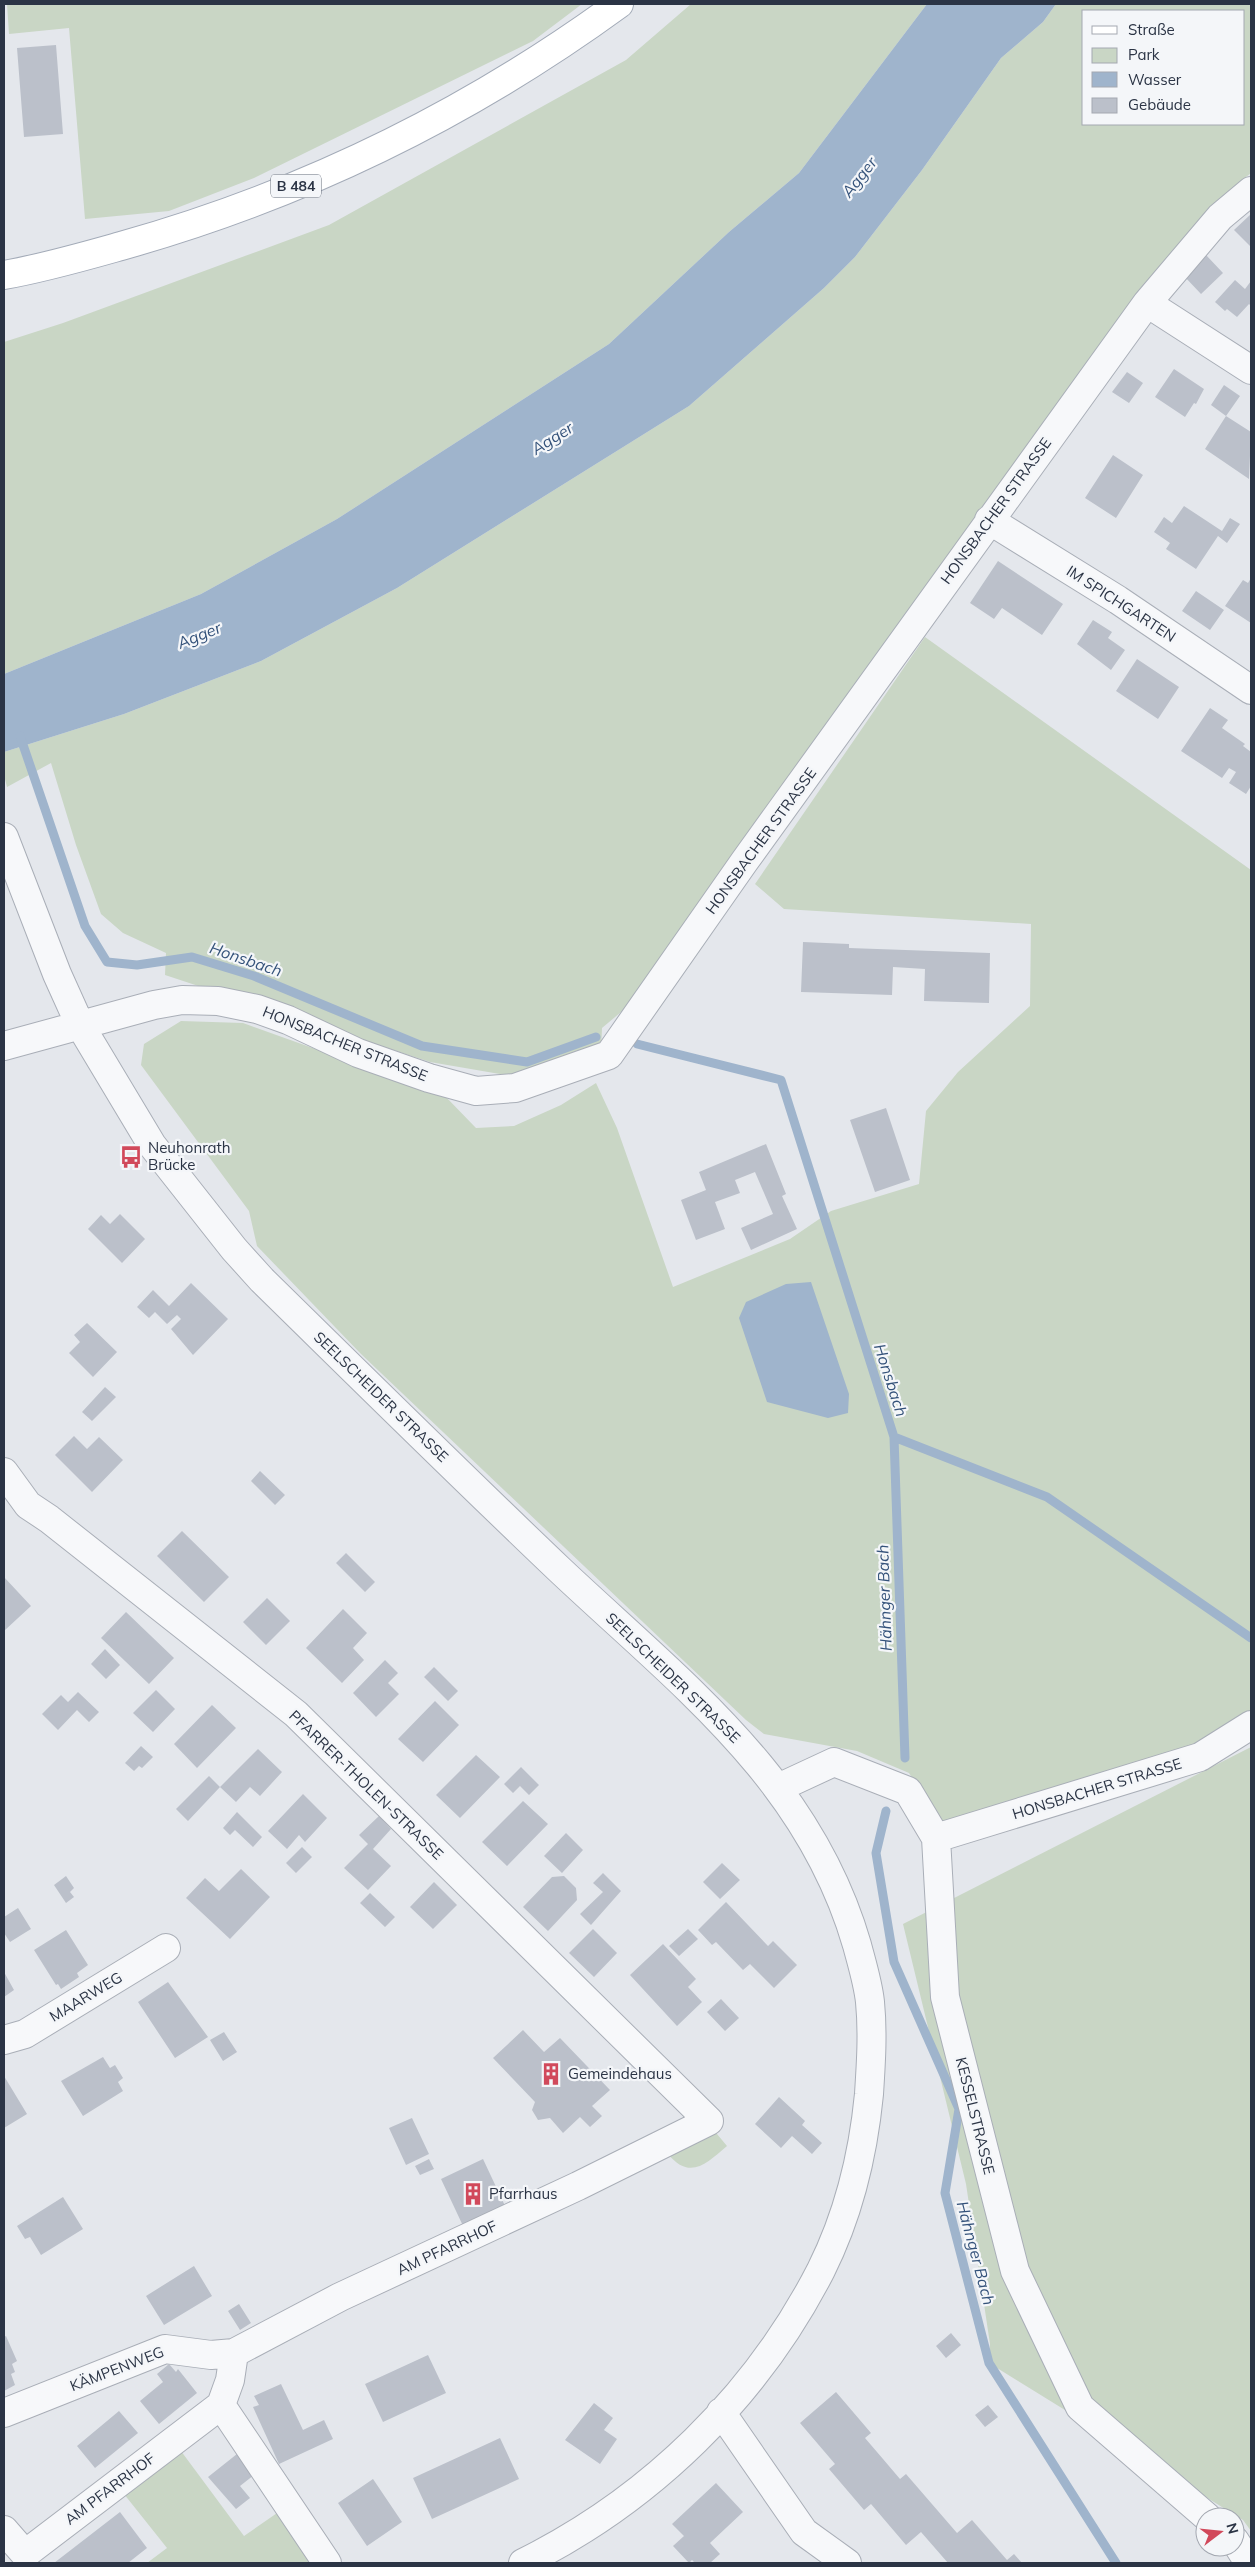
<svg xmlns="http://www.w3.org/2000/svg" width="1255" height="2567" viewBox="0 0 1255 2567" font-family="Mulish,sans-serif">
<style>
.green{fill:#c9d6c5;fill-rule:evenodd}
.water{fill:#9fb4cc}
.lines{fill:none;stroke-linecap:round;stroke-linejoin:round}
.stream{stroke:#9fb4cc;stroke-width:9}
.building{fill:#bbc0ca}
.minor-casing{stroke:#a9aeb7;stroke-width:30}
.major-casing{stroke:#a3abb8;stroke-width:30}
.minor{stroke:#f7f8fa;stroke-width:28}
.major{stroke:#fff;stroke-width:28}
.labels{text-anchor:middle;stroke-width:4.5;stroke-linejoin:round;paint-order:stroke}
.shield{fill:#f4f6f9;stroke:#676e7b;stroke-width:1}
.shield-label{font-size:14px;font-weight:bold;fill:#2b3445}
.street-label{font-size:15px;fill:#2b3445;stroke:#f4f6f9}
.poi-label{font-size:15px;fill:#2b3445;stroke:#f4f6f9;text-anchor:start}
.water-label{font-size:16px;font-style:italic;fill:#34527a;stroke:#f4f6f9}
</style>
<rect width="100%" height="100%" fill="#e4e7ec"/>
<path class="green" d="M 7,4 L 582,4 L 533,41 L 254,178 L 169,211 L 85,219 L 69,28 L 9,34 Z
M 691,4 L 927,4 L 799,173 L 729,232 L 609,344 L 337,519 L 201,594 L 4,674 L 4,342 L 63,323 L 329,225 L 626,60 Z
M 1056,4 L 1251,4 L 1251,173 L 1241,181 L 627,1007 L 602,1028 L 601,1050 L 518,1077 L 430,1062 L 165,975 L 166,953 L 123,933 L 101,914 L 76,845 L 51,763 L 7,787 L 4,775 L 4,752 L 124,714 L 261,661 L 397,588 L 689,406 L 824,288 L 855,257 L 922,170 L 1001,58 L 1043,22 ZM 1084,11 L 1244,11 L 1244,124 L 1084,124 Z
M 925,637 L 1251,870 L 1251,1722 L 1197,1749 L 944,1827 L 909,1773 L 857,1751 L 764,1734 L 746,1720 L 361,1354 L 257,1246 L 249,1211 L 141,1065 L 144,1044 L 181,1021 L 243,1023 L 444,1095 L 476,1128 L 514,1126 L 561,1105 L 596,1083 L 617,1128 L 673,1287 L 790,1239 L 831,1211 L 919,1184 L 926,1111 L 958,1072 L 1030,1006 L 1031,924 L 784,909 L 755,884 Z
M 1251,1747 L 1251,2531 L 1243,2520 L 989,2363 L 990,2344 L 966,2184 L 903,1924 Z
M 712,2133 L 717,2134 L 727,2146 C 707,2163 690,2181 668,2154 Z
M 178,2447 L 244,2536 L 280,2511 L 313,2563 L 147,2563 L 167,2548 L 120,2489 Z"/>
<path class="water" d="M 927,4 L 1056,4 L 1043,22 L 1001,58 L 922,170 L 855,257 L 824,288 L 689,406 L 397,588 L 261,661 L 124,714 L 4,752 L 4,674 L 201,594 L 337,519 L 609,344 L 729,232 L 799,173 Z
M 811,1282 L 849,1394 L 848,1413 L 828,1418 L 767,1402 L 739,1318 L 746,1302 L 786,1284 Z"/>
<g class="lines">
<path class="stream" d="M 20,736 L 85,926 L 107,962 L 137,965 L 192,957 L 254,976 L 422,1046 L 527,1062 L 596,1037
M 637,1044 L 781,1080 L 894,1437 L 1047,1497 L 1251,1638
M 894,1437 L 905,1758
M 886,1811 L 876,1853 L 894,1962 L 959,2109 L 945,2193 L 989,2363 L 1116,2563"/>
</g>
<path class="building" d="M 56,45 L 63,134 L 24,137 L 17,48 Z
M 1251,214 L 1251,245 L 1250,246 L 1234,230 Z
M 1206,255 L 1223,273 L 1201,294 L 1184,276 Z
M 1235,280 L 1245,289 L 1251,281 L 1251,306 L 1249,304 L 1237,317 L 1227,309 L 1225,311 L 1215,302 Z
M 1174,369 L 1204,389 L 1196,404 L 1194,403 L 1185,417 L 1155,397 Z
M 1127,372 L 1143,383 L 1129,403 L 1112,392 Z
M 1224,385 L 1240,396 L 1226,416 L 1251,432 L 1249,479 L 1205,449 L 1226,416 L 1211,405 Z
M 1113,455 L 1143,475 L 1116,518 L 1085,498 Z
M 1184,506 L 1222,531 L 1230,518 L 1240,524 L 1227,543 L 1218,536 L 1196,569 L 1166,549 L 1170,543 L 1154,532 L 1164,517 L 1172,523 Z
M 998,561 L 1063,604 L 1042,635 L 1002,608 L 994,619 L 970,603 Z
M 1251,578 L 1251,623 L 1225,606 L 1243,580 L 1248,583 Z
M 1196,591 L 1224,610 L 1210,630 L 1182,611 Z
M 1093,620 L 1112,632 L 1108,638 L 1125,650 L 1111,670 L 1077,644 Z
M 1137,659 L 1179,687 L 1158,719 L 1116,691 Z
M 1210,708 L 1228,720 L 1222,728 L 1245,744 L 1243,746 L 1251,752 L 1251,786 L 1246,794 L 1229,783 L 1236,772 L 1229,768 L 1222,778 L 1181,751 Z
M 803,942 L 849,944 L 849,948 L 990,953 L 989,1003 L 924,1001 L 925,969 L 893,967 L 892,995 L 801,992 Z
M 886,1108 L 910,1180 L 875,1192 L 850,1120 Z
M 766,1144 L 786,1194 L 782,1196 L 797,1229 L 751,1250 L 741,1228 L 773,1214 L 755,1172 L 735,1180 L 740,1193 L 715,1202 L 725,1229 L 696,1240 L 681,1200 L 706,1190 L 699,1172 Z
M 120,1214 L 145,1239 L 122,1263 L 88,1229 L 101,1215 L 110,1224 Z
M 191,1283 L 228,1319 L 193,1355 L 171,1329 L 181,1319 L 177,1315 L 167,1324 L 155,1312 L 149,1318 L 137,1307 L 153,1290 L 169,1306 Z
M 87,1323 L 117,1352 L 93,1377 L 69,1353 L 80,1342 L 74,1335 Z
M 105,1387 L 116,1397 L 92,1421 L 82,1412 Z
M 74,1436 L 87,1449 L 99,1437 L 123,1460 L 92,1492 L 55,1455 Z
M 260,1471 L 285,1495 L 275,1505 L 251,1481 Z
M 182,1531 L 229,1577 L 204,1602 L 157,1556 Z
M 346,1553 L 375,1582 L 365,1592 L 336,1563 Z
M 4,1577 L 31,1606 L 4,1631 Z
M 267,1598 L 290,1621 L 266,1645 L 243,1622 Z
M 343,1609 L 367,1633 L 353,1648 L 364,1660 L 342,1683 L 306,1648 Z
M 126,1612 L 174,1658 L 149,1684 L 101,1638 Z
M 105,1649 L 120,1665 L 106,1679 L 91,1664 Z
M 385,1660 L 398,1673 L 388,1683 L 399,1694 L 376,1717 L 353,1693 Z
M 434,1667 L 458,1691 L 448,1701 L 424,1677 Z
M 156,1690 L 175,1709 L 153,1732 L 133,1713 Z
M 78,1692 L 99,1712 L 89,1722 L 77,1710 L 58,1730 L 42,1714 L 61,1695 L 68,1702 Z
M 435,1701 L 459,1725 L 423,1762 L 398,1739 Z
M 212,1705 L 236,1728 L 197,1768 L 174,1744 Z
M 141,1746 L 153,1757 L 142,1768 L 139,1766 L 134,1771 L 125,1763 Z
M 258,1749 L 282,1772 L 260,1796 L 250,1787 L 236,1802 L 220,1787 Z
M 476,1755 L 500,1777 L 460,1818 L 436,1795 Z
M 521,1767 L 539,1785 L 529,1795 L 520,1786 L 513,1793 L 504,1784 Z
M 209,1776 L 220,1787 L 188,1821 L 176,1809 Z
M 303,1794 L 327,1818 L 305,1842 L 299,1835 L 287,1849 L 268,1831 Z
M 523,1801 L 548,1824 L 507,1866 L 482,1842 Z
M 237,1812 L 262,1837 L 253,1847 L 235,1830 L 230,1835 L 223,1828 Z
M 379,1816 L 391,1829 L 373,1849 L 391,1866 L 368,1890 L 344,1868 L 368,1844 L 359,1835 Z
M 566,1833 L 583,1850 L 562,1873 L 544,1856 Z
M 302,1847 L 312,1857 L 296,1873 L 286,1863 Z
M 722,1863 L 740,1880 L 720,1899 L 703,1882 Z
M 241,1869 L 270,1897 L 230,1939 L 186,1898 L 205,1878 L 219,1891 Z
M 603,1873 L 621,1891 L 591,1925 L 580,1914 L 603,1892 L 593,1883 Z
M 66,1876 L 74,1888 L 70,1892 L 74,1897 L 66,1903 L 54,1885 Z
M 564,1876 L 576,1888 L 577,1900 L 548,1931 L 523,1907 L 552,1877 Z
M 434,1882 L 457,1905 L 433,1929 L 410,1907 Z
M 370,1893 L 395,1917 L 385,1927 L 360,1903 Z
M 726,1902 L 768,1946 L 773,1941 L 797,1965 L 774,1988 L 750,1964 L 743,1970 L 716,1942 L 712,1945 L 698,1930 Z
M 18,1908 L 31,1929 L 10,1942 L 4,1933 L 4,1917 Z
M 593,1929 L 617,1953 L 594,1977 L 569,1953 Z
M 688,1929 L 698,1939 L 679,1956 L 669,1946 Z
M 66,1930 L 88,1965 L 77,1973 L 79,1977 L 61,1989 L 58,1984 L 56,1985 L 34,1950 Z
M 663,1944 L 696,1979 L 688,1987 L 702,2002 L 677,2026 L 630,1975 Z
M 4,1972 L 14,1990 L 4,1997 Z
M 168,1982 L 208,2037 L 175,2058 L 138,2002 Z
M 721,1999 L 739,2018 L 725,2031 L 707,2012 Z
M 523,2030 L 544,2052 L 560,2038 L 610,2090 L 592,2106 L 602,2116 L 590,2127 L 580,2117 L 563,2133 L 550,2118 L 538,2120 L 532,2110 L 535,2102 L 493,2058 Z
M 224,2032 L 237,2052 L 223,2061 L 210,2040 Z
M 103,2057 L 110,2068 L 115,2065 L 123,2078 L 118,2082 L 123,2091 L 83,2116 L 61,2081 Z
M 4,2076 L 27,2114 L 4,2128 Z
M 779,2097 L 805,2121 L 802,2125 L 822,2143 L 812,2154 L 792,2136 L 781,2148 L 755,2124 Z
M 412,2118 L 429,2154 L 406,2165 L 389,2128 Z
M 429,2159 L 434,2169 L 420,2175 L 415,2166 Z
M 483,2159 L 506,2208 L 464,2228 L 441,2179 Z
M 63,2197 L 83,2229 L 41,2255 L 30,2237 L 25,2239 L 17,2226 Z
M 194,2266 L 212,2296 L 164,2325 L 146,2296 Z
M 239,2304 L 251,2323 L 240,2330 L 228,2311 Z
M 951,2333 L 961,2345 L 946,2358 L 936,2346 Z
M 6,2336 L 17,2361 L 12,2364 L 15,2372 L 11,2374 L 15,2385 L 4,2391 L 4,2337 Z
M 428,2355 L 446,2393 L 383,2422 L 365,2384 Z
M 169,2364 L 176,2372 L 178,2369 L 197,2393 L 159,2424 L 140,2401 L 163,2382 L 157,2374 Z
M 281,2384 L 303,2430 L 324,2420 L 333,2439 L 279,2464 L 253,2407 L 259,2405 L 254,2396 Z
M 836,2392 L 871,2433 L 865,2438 L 883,2459 L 900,2479 L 906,2474 L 957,2533 L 972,2520 L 1007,2560 L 1014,2554 L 1022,2563 L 948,2563 L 921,2532 L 906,2545 L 871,2504 L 864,2510 L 829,2469 L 835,2464 L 800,2423 Z
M 594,2403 L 613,2418 L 604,2430 L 617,2439 L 600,2464 L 565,2440 Z
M 988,2405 L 998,2417 L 985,2427 L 975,2415 Z
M 119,2411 L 138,2433 L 95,2468 L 77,2446 Z
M 500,2438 L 519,2479 L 432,2519 L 413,2478 Z
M 237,2454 L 254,2475 L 240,2486 L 250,2498 L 236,2509 L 208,2477 Z
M 373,2479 L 402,2522 L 367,2546 L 338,2503 Z
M 716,2483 L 743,2512 L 710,2543 L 720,2554 L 710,2563 L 695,2563 L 692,2560 L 689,2563 L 673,2546 L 684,2536 L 672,2524 Z
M 120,2512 L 147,2548 L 128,2563 L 54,2563 Z"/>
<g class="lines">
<defs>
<path id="minor" d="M 1147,303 L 1251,370
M 989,520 L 1118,600 L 1251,690
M 4,837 L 57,974 L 80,1025 L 152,1145 L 234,1249 L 262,1280 C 361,1377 460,1475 561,1571 C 681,1684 809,1779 857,1945 C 862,1964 868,1983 870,2002 C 873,2033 871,2063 869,2094 C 863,2156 849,2214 821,2270 C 756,2397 650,2500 523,2563
M 4,1046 L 154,1005 L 182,1000 L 218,1001 L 257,1009 L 288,1020 L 358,1053 L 429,1078 L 476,1091 L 515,1088 L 609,1055 L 744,862 L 1147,303 L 1220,217 L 1251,191
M 4,1472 L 28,1505 L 49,1519 L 296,1714 L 709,2121 L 578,2186 L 340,2297 L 234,2353 L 211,2355 L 165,2349 L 4,2413
M 778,1788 L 834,1762 L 908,1791 L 936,1838 L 945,1997 L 1015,2271 L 1080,2407 L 1207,2517
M 936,1838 L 1200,1757 L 1251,1725
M 4,2040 L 25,2034 L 166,1948
M 221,2405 L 327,2563
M 721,2412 L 804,2532 L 847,2563
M 4,2530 L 25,2554 L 221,2405 L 230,2380 L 234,2353
M 1235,2541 L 1249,2563"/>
<path id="major" d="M 4,275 C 44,268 82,257 121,246 C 303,195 467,115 619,4"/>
</defs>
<use href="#minor" class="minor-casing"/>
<use href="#major" class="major-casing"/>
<use href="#minor" class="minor"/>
<use href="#major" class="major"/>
</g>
<defs>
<symbol id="bus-bare" viewBox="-9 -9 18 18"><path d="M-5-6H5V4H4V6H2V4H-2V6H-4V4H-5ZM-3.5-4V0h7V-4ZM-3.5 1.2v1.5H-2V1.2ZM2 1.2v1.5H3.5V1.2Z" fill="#d1495b" stroke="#f4f6f9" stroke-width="2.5" paint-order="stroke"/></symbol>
<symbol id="building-bare" viewBox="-9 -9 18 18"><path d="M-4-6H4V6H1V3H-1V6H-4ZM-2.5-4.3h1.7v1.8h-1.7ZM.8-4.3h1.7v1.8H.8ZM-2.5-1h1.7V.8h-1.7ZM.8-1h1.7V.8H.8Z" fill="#d1495b" stroke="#f4f6f9" stroke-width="2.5" paint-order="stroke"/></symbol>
</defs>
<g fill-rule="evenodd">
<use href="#bus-bare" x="115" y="1141" width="32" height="32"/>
<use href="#building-bare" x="535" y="2058" width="32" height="32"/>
<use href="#building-bare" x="457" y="2178" width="32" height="32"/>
</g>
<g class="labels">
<rect class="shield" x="271" y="174.5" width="50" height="23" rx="4"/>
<g class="shield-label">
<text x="296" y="191">B 484</text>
</g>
<g class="street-label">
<text transform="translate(996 511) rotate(-54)" y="5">HONSBACHER STRASSE</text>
<text transform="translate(1121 604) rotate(33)" y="5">IM SPICHGARTEN</text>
<text transform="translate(761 841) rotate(-54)" y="5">HONSBACHER STRASSE</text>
<text transform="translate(345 1044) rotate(22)" y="5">HONSBACHER STRASSE</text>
<text transform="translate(381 1397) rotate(44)" y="5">SEELSCHEIDER STRASSE</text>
<text transform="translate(673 1678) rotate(44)" y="5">SEELSCHEIDER STRASSE</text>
<text transform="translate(366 1785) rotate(44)" y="5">PFARRER-THOLEN-STRASSE</text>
<text transform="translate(1097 1789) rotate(-17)" y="5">HONSBACHER STRASSE</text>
<text transform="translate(86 1997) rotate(-31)" y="5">MAARWEG</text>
<text transform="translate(975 2116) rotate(76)" y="5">KESSELSTRASSE</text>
<text transform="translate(447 2248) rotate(-25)" y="5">AM PFARRHOF</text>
<text transform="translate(117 2369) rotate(-21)" y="5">KÄMPENWEG</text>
<text transform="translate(110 2489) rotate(-37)" y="5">AM PFARRHOF</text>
</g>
<g class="poi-label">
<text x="148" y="1153">Neuhonrath<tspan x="148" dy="17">Brücke</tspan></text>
<text x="568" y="2079">Gemeindehaus</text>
<text x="489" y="2199">Pfarrhaus</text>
</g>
<g class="water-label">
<text transform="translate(859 177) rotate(-52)" y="6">Agger</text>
<text transform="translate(552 438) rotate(-32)" y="6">Agger</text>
<text transform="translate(199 635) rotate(-22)" y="6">Agger</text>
<text transform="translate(246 959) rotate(19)" y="6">Honsbach</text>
<text transform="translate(891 1380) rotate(72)" y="6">Honsbach</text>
<text transform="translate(884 1598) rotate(-92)" y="6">Hähnger Bach</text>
<text transform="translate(976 2253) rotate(75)" y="6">Hähnger Bach</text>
</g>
</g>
<rect width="1255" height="2567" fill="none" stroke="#2b3445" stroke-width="10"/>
<rect x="1082" y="10" width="162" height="115" fill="#f4f6f9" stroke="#a4a8b1"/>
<rect x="1092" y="26" width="25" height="8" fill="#ffffff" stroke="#a4a8b1"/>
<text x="1128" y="35" font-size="15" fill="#2b3445">Straße</text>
<rect x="1092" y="48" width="25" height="15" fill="#c9d6c5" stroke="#a4a8b1"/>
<text x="1128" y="60" font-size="15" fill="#2b3445">Park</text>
<rect x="1092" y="72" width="25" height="15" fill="#9fb4cc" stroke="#a4a8b1"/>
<text x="1128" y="85" font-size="15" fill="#2b3445">Wasser</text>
<rect x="1092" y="98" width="25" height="15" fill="#bbc0ca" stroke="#a4a8b1"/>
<text x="1128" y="110" font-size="15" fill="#2b3445">Gebäude</text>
<g transform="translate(1220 2532) rotate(74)"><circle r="24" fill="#f4f6f9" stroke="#a4a8b1"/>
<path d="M0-4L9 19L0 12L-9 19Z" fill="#d1495b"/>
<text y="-8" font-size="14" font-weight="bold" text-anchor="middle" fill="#2b3445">N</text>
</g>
</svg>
